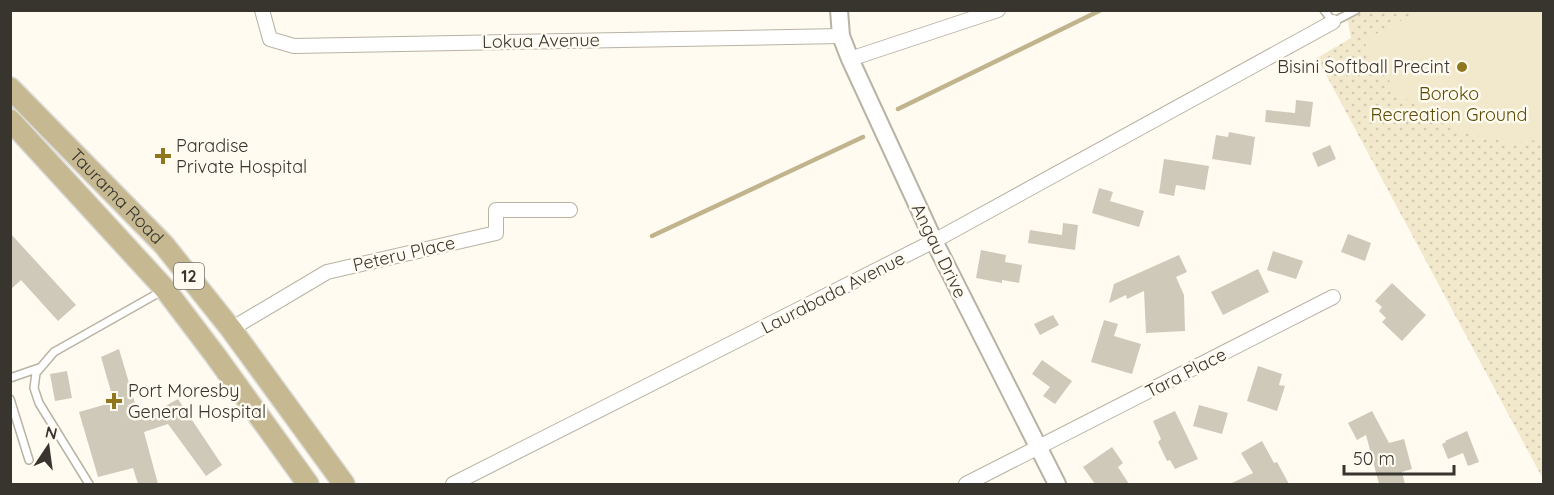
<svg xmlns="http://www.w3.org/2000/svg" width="1554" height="495" viewBox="0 0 1554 495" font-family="Quicksand,sans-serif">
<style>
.park{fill:url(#park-dots)}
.pitch{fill:#f2e9cd}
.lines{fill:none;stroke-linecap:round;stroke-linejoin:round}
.stream{stroke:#c1b48d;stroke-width:4.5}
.building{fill:#cec9b8}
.service-casing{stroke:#b8b3a3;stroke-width:10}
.minor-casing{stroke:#b8b3a3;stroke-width:16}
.tertiary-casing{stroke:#b8b3a3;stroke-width:20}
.primary-casing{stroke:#dbdbd9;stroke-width:24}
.service{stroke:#fff;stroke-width:7}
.minor{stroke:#fff;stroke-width:14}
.tertiary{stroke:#fff;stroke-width:16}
.primary{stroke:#c6b991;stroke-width:21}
.poi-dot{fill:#90771d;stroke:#fffbf1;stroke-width:2}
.labels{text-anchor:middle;stroke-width:5;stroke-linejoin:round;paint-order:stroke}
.shield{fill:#fffbf1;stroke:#737068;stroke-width:1.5}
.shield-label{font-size:16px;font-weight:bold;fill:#37352e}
.street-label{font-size:18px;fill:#37352e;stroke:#fffbf1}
.poi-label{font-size:18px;fill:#37352e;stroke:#fffbf1;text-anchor:start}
.park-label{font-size:18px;fill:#5d4b02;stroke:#fffbf1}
</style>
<defs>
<pattern id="park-dots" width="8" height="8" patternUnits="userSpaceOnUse" patternTransform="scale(1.5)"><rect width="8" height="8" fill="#f2e9cd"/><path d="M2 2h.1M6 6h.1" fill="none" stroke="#d0c8b0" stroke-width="1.8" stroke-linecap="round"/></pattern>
</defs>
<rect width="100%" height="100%" fill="#fffbf1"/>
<path class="park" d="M 1346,11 L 1543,11 L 1543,479 L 1317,58 L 1351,38 Z"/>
<path class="pitch" d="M 1421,10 L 1543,11 L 1543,139 L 1513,143 L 1456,131 L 1398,94 L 1363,41 Z"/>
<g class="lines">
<path class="stream" d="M 898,109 L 1101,10
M 652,236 L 863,137"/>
</g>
<path class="building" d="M 1296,100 L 1313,102 L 1310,127 L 1265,122 L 1266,110 L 1295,113 Z
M 1229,132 L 1255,137 L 1251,165 L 1212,159 L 1216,135 L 1228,137 Z
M 1330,145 L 1336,159 L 1318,167 L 1312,153 Z
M 1164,159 L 1209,166 L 1205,190 L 1176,185 L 1174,196 L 1159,193 Z
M 1099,188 L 1113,192 L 1110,201 L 1144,211 L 1139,227 L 1092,213 Z
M 1063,223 L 1078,225 L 1075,250 L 1028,243 L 1030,230 L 1062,235 Z
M 10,233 L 76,305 L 58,321 L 21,280 L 10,290 Z
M 1348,234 L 1371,243 L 1365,261 L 1341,252 Z
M 981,250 L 1006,255 L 1005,262 L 1022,265 L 1019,283 L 1002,280 L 1002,283 L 976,278 Z
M 1273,251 L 1303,261 L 1296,279 L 1267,270 Z
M 1179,255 L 1187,272 L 1176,277 L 1184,295 L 1185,331 L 1146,333 L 1144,291 L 1127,299 L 1126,295 L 1109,303 L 1114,284 Z
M 1258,269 L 1269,292 L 1223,315 L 1211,292 Z
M 1392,283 L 1426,315 L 1402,341 L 1382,322 L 1386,318 L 1379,311 L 1382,307 L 1375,301 Z
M 1053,315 L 1059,325 L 1040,335 L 1034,324 Z
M 1104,320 L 1118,324 L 1114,336 L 1141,344 L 1132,374 L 1091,362 Z
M 119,349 L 140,420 L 178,399 L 222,465 L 206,476 L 168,424 L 144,432 L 158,484 L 138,484 L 133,468 L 98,477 L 79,412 L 114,402 L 101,357 Z
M 1042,360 L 1072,381 L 1055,404 L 1043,396 L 1050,387 L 1032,374 Z
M 1258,366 L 1282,374 L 1279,385 L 1285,386 L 1277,411 L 1247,401 Z
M 67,371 L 72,398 L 55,401 L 50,374 Z
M 1199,405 L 1228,413 L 1222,434 L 1193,426 Z
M 1175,411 L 1198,459 L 1175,469 L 1170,460 L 1167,461 L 1158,442 L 1161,439 L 1153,421 Z
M 1372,411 L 1389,443 L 1404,439 L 1412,469 L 1402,472 L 1405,484 L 1379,484 L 1366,435 L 1357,440 L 1348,423 Z
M 1467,431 L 1479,462 L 1468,466 L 1463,453 L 1448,459 L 1442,444 L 1446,442 L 1445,441 Z
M 1262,441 L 1274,463 L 1277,462 L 1289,484 L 1230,484 L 1253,473 L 1241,453 Z
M 1112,447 L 1123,463 L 1118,467 L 1129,484 L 1095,484 L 1083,467 Z"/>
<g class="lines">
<defs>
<path id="service" d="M 1324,10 L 1333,22 L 1356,10
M 10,378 L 39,368
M 10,399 L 29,460
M 89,484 L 39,403 L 34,388 L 36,373 L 54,352 L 162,291"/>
<path id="minor" d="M 262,10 L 270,39 L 294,46 L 841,36
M 850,59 L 998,10
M 231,329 L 327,272 L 496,233 L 496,210 L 570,210
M 453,484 L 934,241 L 1333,22
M 966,484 L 1333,297"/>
<path id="tertiary" d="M 839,10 L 841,36 L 850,59 L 934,241 L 1057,484"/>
<g id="primary">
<path id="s1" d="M 10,88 L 164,245 L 231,329 L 344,484"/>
<path d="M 10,120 L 165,289 L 215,355 L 308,484"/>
</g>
</defs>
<use href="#service" class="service-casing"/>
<use href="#minor" class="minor-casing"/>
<use href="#tertiary" class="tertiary-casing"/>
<use href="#primary" class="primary-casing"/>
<use href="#service" class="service"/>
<use href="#minor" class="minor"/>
<use href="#tertiary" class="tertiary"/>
<use href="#primary" class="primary"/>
</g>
<g class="poi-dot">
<circle cx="1462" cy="67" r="6"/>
<path d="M160 147h6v6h6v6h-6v6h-6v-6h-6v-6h6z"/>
<path d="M111 392h6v6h6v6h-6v6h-6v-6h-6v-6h6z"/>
</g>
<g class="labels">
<rect class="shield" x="174" y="263" width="30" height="26" rx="4.5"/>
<g class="shield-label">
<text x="189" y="282">12</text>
</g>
<g class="street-label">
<text transform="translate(541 41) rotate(-1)" y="6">Lokua Avenue</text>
<text dy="6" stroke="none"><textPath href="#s1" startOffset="152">Taurama Road</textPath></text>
<text transform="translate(939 251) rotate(64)" y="6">Angau Drive</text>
<text transform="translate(404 254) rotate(-13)" y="6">Peteru Place</text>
<text transform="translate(833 293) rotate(-27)" y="6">Laurabada Avenue</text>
<text transform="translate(1186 373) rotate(-27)" y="6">Tara Place</text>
</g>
<g class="poi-label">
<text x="1450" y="73" text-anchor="end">Bisini Softball Precint</text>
<text x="176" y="152">Paradise<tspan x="176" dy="21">Private Hospital</tspan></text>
<text x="128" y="397">Port Moresby<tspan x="128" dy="21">General Hospital</tspan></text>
</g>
<g class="park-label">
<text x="1449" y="100">Boroko<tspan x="1449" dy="21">Recreation Ground</tspan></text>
</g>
</g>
<rect width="1554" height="495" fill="none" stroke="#37352e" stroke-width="24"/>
<g transform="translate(48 447) rotate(13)" stroke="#fffbf1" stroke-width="4.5" paint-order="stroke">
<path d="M0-4.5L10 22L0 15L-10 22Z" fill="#37352e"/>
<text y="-9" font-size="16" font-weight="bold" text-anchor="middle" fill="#37352e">N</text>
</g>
<path d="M1344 465v9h110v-9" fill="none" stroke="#37352e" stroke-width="3"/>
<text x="1353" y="465" font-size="18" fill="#37352e" stroke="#fffbf1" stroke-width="4.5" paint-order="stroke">50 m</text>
</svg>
